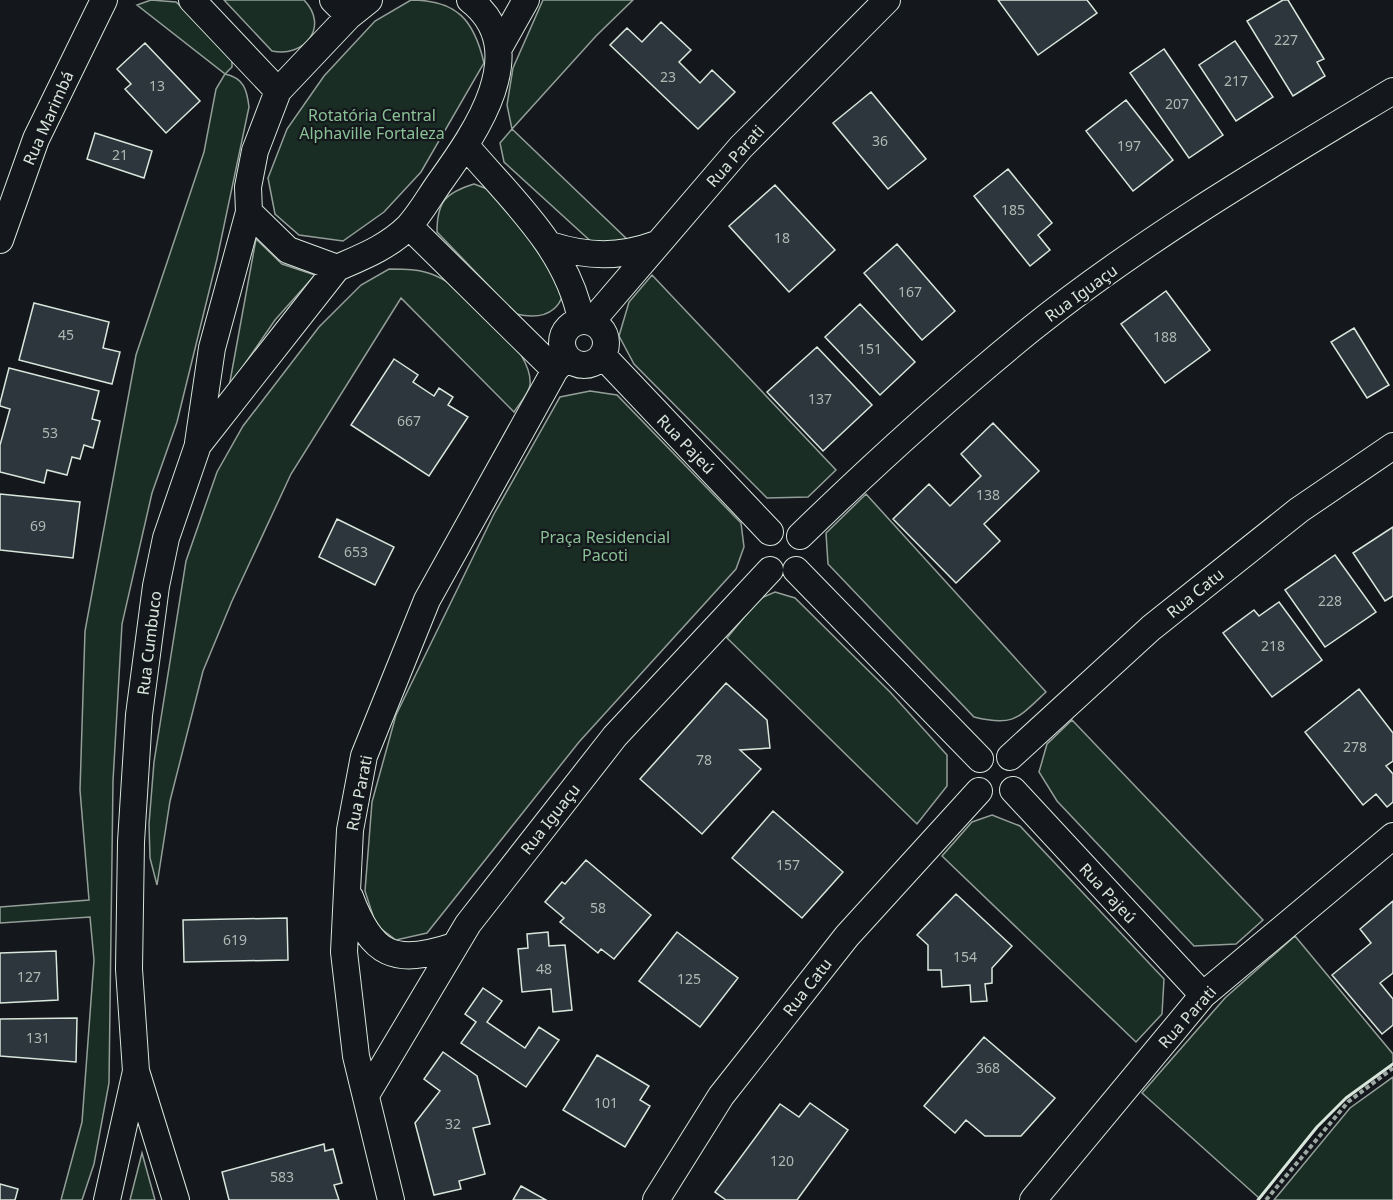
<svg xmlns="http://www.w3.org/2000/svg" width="1393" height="1200" viewBox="0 0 1393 1200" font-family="'Noto Sans',sans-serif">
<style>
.green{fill:#1a2d24;stroke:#939e99;stroke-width:1.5}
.building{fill:#2c363c;stroke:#d8e6dc;stroke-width:1.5}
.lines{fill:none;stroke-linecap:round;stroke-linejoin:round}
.minor-casing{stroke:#d8e6dc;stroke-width:28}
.path{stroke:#9da8a2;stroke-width:4;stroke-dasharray:4.5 3;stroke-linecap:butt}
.minor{stroke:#14181c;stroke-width:26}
.wall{stroke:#d8e6dc;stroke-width:3}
.labels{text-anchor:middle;stroke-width:4.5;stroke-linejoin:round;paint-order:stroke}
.number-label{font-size:14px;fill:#adbab4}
.park-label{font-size:16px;fill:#8ac095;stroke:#14181c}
.street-label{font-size:16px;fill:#d8e6dc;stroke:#14181c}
</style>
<rect width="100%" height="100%" fill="#14181c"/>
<path class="green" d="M 151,0 L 176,2 L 232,55 L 232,67 L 225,74 C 244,78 247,90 249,107 L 217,259 L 177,422 L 152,493 L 122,624 L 113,781 L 109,1083 L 94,1164 L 82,1200 L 61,1200 L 82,1122 L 94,960 L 90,917 L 0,923 L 0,907 L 89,900 L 80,790 L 85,631 L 136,355 L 204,152 L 216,89 L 225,74 L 137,5 Z
M 224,0 L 304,0 C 330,27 304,58 272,51 Z
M 411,0 C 457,0 474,20 484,63 L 421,172 L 384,212 L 343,241 L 299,235 L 275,214 L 268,178 L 287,129 L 324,76 L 375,21 Z
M 543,0 L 633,0 L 596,36 L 512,129 L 630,242 L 596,246 L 504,162 L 500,143 L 512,129 L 507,105 L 513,68 Z
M 474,184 L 490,190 L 565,272 C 567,306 550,322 516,314 L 437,232 C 437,202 445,193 474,184 Z
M 256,239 L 282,264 L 315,275 L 275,320 L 229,387 Z
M 389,269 C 404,269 420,269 434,275 C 464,287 534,350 530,385 C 529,393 519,404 514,412 L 401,298 L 291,474 L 232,601 L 203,671 L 170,801 L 157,885 L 150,858 L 149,824 L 154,762 L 186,561 L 217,472 L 243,426 L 319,327 L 361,285 Z
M 652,275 L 836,470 L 808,497 L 767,498 L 634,364 L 619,336 L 629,302 Z
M 590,391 L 617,395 L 741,523 L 744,547 L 736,569 L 579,742 L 427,933 L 396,940 L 376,925 L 365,891 L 372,802 L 396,715 L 494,514 L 560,397 Z
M 866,494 L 1046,692 C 1018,718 1014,727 974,717 L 828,564 L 826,533 Z
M 775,592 L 795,598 L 890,692 L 947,755 L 947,786 L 917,824 L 727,638 L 759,599 Z
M 1072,720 L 1263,920 L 1236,944 L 1194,946 L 1057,801 L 1039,772 L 1047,744 Z
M 992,815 L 1020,826 L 1164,979 L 1162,1014 L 1136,1042 L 942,856 L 972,822 Z
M 1295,936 L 1393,1054 L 1393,1064 L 1346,1098 L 1317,1127 L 1259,1198 L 1142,1093 L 1225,998 Z
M 1393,1077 L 1393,1200 L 1274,1200 L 1350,1108 Z
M 142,1153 L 155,1200 L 130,1200 Z"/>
<path class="building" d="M 998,0 L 1087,0 L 1097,13 L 1038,55 Z
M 1283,0 L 1288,0 L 1324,59 L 1317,62 L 1325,76 L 1293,96 L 1247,21 Z
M 661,22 L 691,50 L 679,62 L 700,83 L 712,70 L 735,92 L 698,129 L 610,45 L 627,28 L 642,42 Z
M 1235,41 L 1273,97 L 1236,121 L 1199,65 Z
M 145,43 L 200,101 L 166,133 L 125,89 L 131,84 L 117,69 Z
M 1164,49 L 1223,135 L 1189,158 L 1130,73 Z
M 871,92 L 926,159 L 888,189 L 833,123 Z
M 1126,100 L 1173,160 L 1133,191 L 1086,131 Z
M 95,133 L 152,151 L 144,178 L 87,159 Z
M 1008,169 L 1052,223 L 1038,235 L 1050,250 L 1030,266 L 974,196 Z
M 775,185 L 835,250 L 789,292 L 729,226 Z
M 897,244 L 955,311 L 922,340 L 864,273 Z
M 1166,291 L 1210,350 L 1165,383 L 1121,324 Z
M 34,303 L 109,322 L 103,348 L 120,352 L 112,384 L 19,360 Z
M 860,304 L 915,362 L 880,395 L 825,337 Z
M 1354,328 L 1389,385 L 1367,398 L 1331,342 Z
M 817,347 L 872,405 L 823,451 L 767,392 Z
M 394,359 L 418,375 L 413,382 L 434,396 L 439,388 L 453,397 L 448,405 L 468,417 L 429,476 L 351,425 Z
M 9,368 L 99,391 L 92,419 L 100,421 L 93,448 L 84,445 L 80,459 L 72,457 L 67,475 L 47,470 L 44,483 L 0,472 L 0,445 L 10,409 L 0,406 L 0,403 Z
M 993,423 L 1039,471 L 984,524 L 1000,541 L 956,583 L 893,519 L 929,484 L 950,506 L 981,476 L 961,454 Z
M 0,494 L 80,502 L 73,558 L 0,550 Z
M 337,519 L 394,547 L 375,585 L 319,557 Z
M 1393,527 L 1393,596 L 1385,601 L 1353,553 Z
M 1335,555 L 1376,612 L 1325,647 L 1285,590 Z
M 1279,602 L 1322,660 L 1272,697 L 1223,633 L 1254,610 L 1259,616 Z
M 726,683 L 767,720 L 770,748 L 740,750 L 761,769 L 702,834 L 640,779 Z
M 1359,689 L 1393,733 L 1393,761 L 1386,766 L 1393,774 L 1393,802 L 1387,807 L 1376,794 L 1363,805 L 1305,732 Z
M 773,811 L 843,872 L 802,918 L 732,858 Z
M 586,860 L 651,915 L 614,959 L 601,949 L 598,953 L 560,922 L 564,918 L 545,902 L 562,882 L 565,884 Z
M 956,894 L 1012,946 L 992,968 L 992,983 L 985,984 L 987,1001 L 971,1002 L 970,985 L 942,987 L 941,970 L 928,970 L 928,945 L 917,935 Z
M 1393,901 L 1393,973 L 1380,983 L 1393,999 L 1393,1025 L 1382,1034 L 1332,975 L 1371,943 L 1360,929 Z
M 287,918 L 288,960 L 184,962 L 183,920 Z
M 548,932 L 549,946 L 565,945 L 572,1010 L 553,1012 L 551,989 L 522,992 L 518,949 L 528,948 L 527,934 Z
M 677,932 L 738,978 L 700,1027 L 639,981 Z
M 56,951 L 58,1000 L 0,1003 L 0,953 Z
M 483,988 L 502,1001 L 487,1022 L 525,1048 L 539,1027 L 559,1040 L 526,1087 L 461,1043 L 476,1022 L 465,1014 Z
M 77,1018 L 76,1062 L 0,1056 L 0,1019 Z
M 984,1037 L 1055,1098 L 1021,1136 L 985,1136 L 966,1120 L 955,1133 L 924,1106 Z
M 443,1052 L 477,1076 L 490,1124 L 473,1128 L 485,1174 L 459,1181 L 461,1189 L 434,1195 L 415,1123 L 440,1091 L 424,1079 Z
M 597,1055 L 649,1086 L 640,1100 L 650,1106 L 625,1147 L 563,1110 Z
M 810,1103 L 848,1130 L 797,1200 L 726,1200 L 715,1192 L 780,1104 L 799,1117 Z
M 324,1144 L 325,1151 L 333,1149 L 342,1183 L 334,1185 L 339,1200 L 229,1200 L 222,1172 Z
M 0,1184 L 18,1189 L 15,1200 L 0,1200 Z
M 521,1186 L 546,1200 L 513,1200 Z"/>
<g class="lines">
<defs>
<path id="minor" d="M 192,0 L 278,91
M 333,0 L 349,16
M 369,0 L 349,16 L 278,91 L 255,151 L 248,187 L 249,212 L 288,250 L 337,268 C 362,257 388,247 408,227 C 420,214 430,196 440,182 C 475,133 534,50 470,0
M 499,48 L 526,0
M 466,146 C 510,198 568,249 581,320
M 409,226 L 555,370
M 0,240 L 36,139 L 104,0
M 550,245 C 588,257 619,258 657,244
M562 343a22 22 0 1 1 44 0a22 22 0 1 1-44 0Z
M 592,321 L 741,147 L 887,0
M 603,356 L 770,532
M 198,443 L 212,348 L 249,212
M 800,536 C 874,464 950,395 1030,330 C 1142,240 1270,165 1393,91
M 796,570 L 980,759
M 1010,757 L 1151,628 L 1299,510 L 1393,446
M 1013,790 L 1203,995
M 350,897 C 372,956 394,966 454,946
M 366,1095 L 468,924 L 615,736 L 770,570
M 107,1200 L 136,1071
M 176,1200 L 136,1071 L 129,969 L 131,842 L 139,715 L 156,586 L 166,538 L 198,445 L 337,268
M 391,1200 L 356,1056 L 344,952 L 350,830 L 364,756 L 427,600 L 555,370 L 567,357
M 656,1200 L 721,1096 L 847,936 L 979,791
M 1033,1200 L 1203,995 L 1393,836"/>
</defs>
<use href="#minor" class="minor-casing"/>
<path class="path" d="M 1266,1200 L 1348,1102 L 1393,1068"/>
<use href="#minor" class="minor"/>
<path class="wall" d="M 1258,1200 L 1317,1127 L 1346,1098 L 1393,1064"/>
</g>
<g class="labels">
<g class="number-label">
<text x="1286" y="45">227</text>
<text x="668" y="82">23</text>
<text x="1236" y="86">217</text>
<text x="157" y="91">13</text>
<text x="1177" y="109">207</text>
<text x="880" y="146">36</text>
<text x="1129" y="151">197</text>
<text x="120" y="160">21</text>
<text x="1013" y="215">185</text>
<text x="782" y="243">18</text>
<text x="910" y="297">167</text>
<text x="66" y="340">45</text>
<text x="1165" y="342">188</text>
<text x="870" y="354">151</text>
<text x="820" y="404">137</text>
<text x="409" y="426">667</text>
<text x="50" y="438">53</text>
<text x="988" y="500">138</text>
<text x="38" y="531">69</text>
<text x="356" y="557">653</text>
<text x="1330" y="606">228</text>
<text x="1273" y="651">218</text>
<text x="1355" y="752">278</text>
<text x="704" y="765">78</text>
<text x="788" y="870">157</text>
<text x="598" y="913">58</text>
<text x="235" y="945">619</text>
<text x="965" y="962">154</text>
<text x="544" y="974">48</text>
<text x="29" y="982">127</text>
<text x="689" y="984">125</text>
<text x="38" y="1043">131</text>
<text x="988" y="1073">368</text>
<text x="606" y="1108">101</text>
<text x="453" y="1129">32</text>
<text x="782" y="1166">120</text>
<text x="282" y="1182">583</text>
</g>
<g class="park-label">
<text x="372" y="121">Rotatória Central<tspan x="372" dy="18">Alphaville Fortaleza</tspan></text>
<text x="605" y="543">Praça Residencial<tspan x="605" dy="18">Pacoti</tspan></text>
</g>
<g class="street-label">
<text transform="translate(48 118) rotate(-66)" y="6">Rua Marimbá</text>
<text transform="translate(735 156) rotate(-48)" y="6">Rua Parati</text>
<text transform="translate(1081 293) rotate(-36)" y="6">Rua Iguaçu</text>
<text transform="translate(686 444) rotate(46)" y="6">Rua Pajeú</text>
<text transform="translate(1195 593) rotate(-39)" y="6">Rua Catu</text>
<text transform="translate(149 643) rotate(-83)" y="6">Rua Cumbuco</text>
<text transform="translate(359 793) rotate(-79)" y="6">Rua Parati</text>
<text transform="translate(550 819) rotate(-52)" y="6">Rua Iguaçu</text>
<text transform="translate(1108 893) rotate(47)" y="6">Rua Pajeú</text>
<text transform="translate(807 987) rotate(-52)" y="6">Rua Catu</text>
<text transform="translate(1187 1017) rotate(-48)" y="6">Rua Parati</text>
</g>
</g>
</svg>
